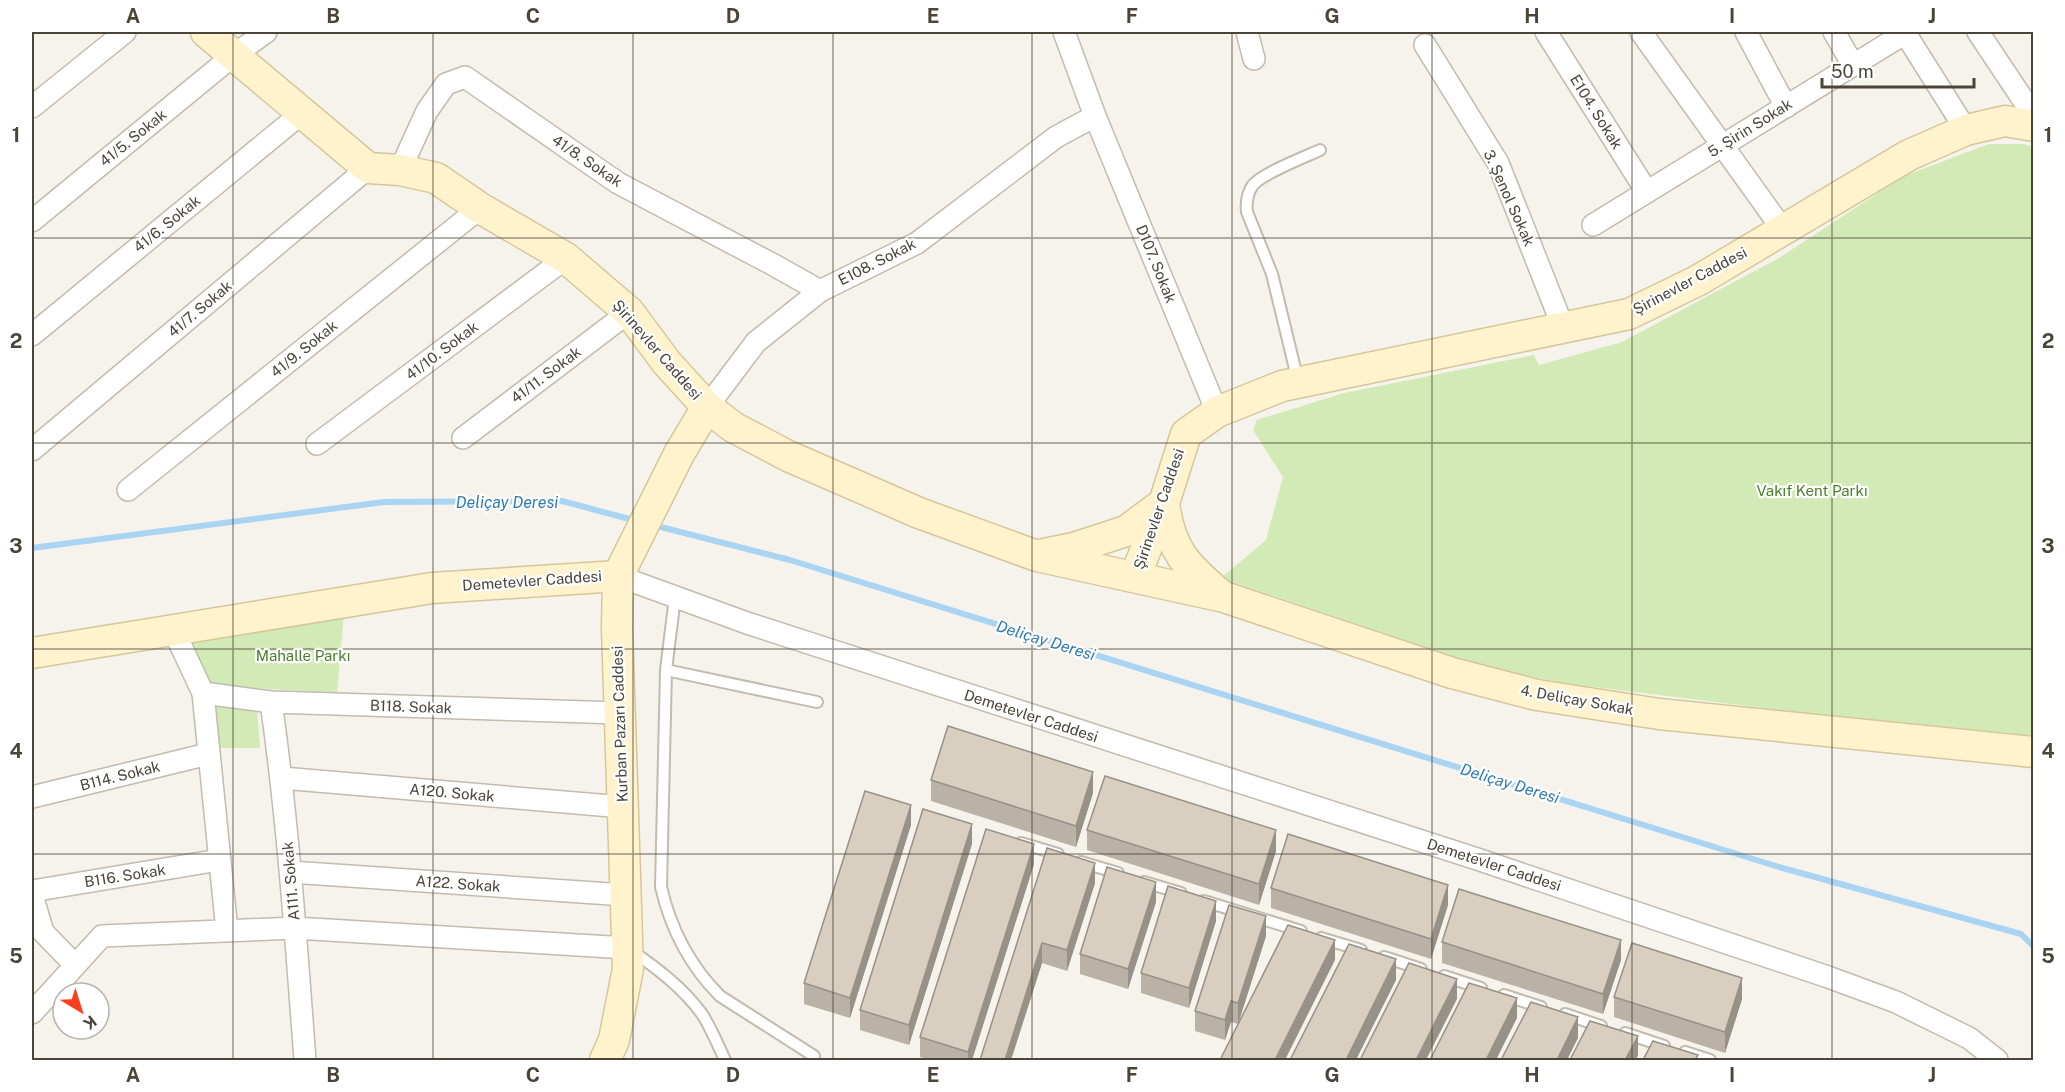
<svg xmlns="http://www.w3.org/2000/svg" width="2065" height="1092" viewBox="0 0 2065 1092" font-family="'Public Sans',sans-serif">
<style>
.green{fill:#d2eab5}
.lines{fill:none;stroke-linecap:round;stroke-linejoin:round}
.stream{stroke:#a9d4f2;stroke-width:6}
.lane-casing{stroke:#c2bbae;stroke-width:14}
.street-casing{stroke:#c2bbae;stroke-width:24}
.secondary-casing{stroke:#d6c79b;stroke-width:33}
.lane{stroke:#fff;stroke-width:10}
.street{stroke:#fff;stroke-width:21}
.secondary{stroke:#fff3cd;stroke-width:30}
.wall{fill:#bab2a6}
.shaded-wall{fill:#979187}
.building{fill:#d8cfc1;stroke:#979187;stroke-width:1.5}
.grid{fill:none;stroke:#4b4439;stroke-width:1.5;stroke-opacity:0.55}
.labels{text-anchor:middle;stroke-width:4.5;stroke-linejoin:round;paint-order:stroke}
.street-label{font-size:15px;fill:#4b4439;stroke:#fff}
.park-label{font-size:15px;fill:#4a7f2a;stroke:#fff}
.water-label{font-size:16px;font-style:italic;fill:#2e7ab2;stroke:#fff}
.neatline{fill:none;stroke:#4b4439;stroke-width:2}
.grid-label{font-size:20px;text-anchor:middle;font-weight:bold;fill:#4b4439}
</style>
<rect width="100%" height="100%" fill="#f6f3ec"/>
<path class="green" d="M 1989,144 L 2024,144 L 2033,147 L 2033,738 L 2009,733 L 1829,716 L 1562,683 L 1478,665 L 1221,578 L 1266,540 L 1283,477 L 1253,430 L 1257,420 L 1344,393 L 1534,355 L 1539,365 L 1622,342 L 1779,258 L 1904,176 Z
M 344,614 L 337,693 L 203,685 L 187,639 Z
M 215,706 L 257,706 L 260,748 L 216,748 Z"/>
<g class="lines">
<path class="stream" d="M 653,525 L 790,560 L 1779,867 L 2021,934 L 2034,947
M 32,548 L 384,502 L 562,501 L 637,521"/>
<defs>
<path id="lane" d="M 1298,381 L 1272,274 L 1247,212 C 1246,202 1247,193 1253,185 C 1263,173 1305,157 1320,150
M 675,597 L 666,670 L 661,887 C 671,930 689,965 720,996 L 814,1056
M 666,670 L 817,702
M 1021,843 L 1058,854
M 1081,862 L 1118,873
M 1144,882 L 1181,893
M 1204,901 L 1301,931
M 1321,938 L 1361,950
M 632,951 C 658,969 683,988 702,1014 C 711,1028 718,1045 725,1060
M 1384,957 L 1421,969
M 1444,976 L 1481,988
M 1504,995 L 1541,1007
M 1565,1014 L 1601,1026
M 1625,1033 L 1664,1046
M 1685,1052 L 1710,1060"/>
<path id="street" d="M 1064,32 L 1095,116 L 1217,412
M 1247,32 L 1254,59
M 1546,32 L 1647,192
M 1641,32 L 1783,230
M 1746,32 L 1786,107
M 1834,32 L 1853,65
M 1978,32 L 2034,116
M 1905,33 L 1966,130
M 1425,45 L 1498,163 L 1563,327
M 32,107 L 125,32
M 400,170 L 427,111 L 446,84 L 465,77 L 618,183 L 772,264 L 820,291
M 32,221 L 234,55 L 266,32
M 1593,225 L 1907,32
M 32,335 L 302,113
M 707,407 L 756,342 L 820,291 L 917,243 L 1056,137 L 1095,116
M 463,438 L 629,312
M 317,444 L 566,258
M 32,450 L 368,168
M 128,490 L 480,208
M 618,576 L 747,623 L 1477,859 L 1828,977 L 1896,1002 L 1969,1038 L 1997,1060
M 173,629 L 203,693 L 227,931
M 203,693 L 271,702 L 619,713
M 271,702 C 288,821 296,941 305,1060
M 282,778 L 623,807
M 32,797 L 208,754
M 291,872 L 625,895
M 32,891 L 219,860
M 32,895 L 43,932 L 75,965
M 32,1013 L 102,936 L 295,928 L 627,948"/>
<path id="secondary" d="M 206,32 L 368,168 L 400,170 L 436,178 L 480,208 L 566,258 L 629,312 L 667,363 L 707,407 L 733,427 L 788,456 L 919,513 L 1037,556 L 1224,597 L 1452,673 L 1537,695 L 1659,714 L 2034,752
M 1164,503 C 1170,550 1186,566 1222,596
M 1044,554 L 1074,548 L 1126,531 L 1164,503
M 1135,577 L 1164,503 L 1186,434 L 1217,412 L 1282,386 L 1629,314 L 1697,281 L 1909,155 L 1966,130 L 2005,121 L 2034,126
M 32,653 L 432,588 L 618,576
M 605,1060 L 614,1040 L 628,969 L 617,628 L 618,576 L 679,454 L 707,407"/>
</defs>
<use href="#lane" class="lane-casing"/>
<use href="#street" class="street-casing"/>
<use href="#secondary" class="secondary-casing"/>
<use href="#lane" class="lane"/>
<use href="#street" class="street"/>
<use href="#secondary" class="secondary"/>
</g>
<path class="wall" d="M 931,780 L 1093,793 L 1076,847 L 931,801 Z
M 911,825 L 850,1018 L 804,1004 L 804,983 Z
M 1087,830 L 1276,851 L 1259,905 L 1087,850 Z
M 972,844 L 909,1045 L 860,1030 L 860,1010 Z
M 1047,848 L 1095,883 L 1067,971 L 1042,963 L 1011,1060 Z
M 1034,864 L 972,1060 L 931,1060 L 920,1057 L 920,1037 Z
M 1271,888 L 1448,905 L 1431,959 L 1271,908 Z
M 1156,902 L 1128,989 L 1080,974 L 1080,954 Z
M 1216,921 L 1189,1008 L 1141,993 L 1141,973 Z
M 1266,936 L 1238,1024 L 1231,1022 L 1225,1040 L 1195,1031 L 1195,1011 Z
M 1442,942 L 1621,960 L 1603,1014 L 1442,963 Z
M 1614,997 L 1742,999 L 1725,1053 L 1614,1017 Z"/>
<path class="shaded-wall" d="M 1093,772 L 1093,793 L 1076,847 L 1076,826 Z
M 911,805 L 911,825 L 850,1018 L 850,998 Z
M 972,824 L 972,844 L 909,1045 L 909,1025 Z
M 1276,830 L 1276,851 L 1259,905 L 1259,884 Z
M 1034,844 L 1034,864 L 972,1060 L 968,1060 L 968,1052 Z
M 1095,863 L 1095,883 L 1067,971 L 1067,950 Z
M 1156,882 L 1156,902 L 1128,989 L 1128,969 Z
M 1448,885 L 1448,905 L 1431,959 L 1431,939 Z
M 1216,901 L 1216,921 L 1189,1008 L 1189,988 Z
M 1266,916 L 1266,936 L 1238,1024 L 1238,1003 Z
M 1335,940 L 1335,960 L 1285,1060 L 1275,1060 Z
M 1621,940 L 1621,960 L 1603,1014 L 1603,994 Z
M 1042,943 L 1042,963 L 1011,1060 L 1005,1060 Z
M 1396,959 L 1396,980 L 1356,1060 L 1346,1060 Z
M 1742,978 L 1742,999 L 1725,1053 L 1725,1032 Z
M 1457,979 L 1457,999 L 1426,1060 L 1416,1060 Z
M 1517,998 L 1517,1018 L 1496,1060 L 1486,1060 Z
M 1231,1001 L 1231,1022 L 1225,1040 L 1225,1020 Z
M 1578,1017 L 1578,1038 L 1567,1060 L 1557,1060 Z
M 1638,1036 L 1638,1056 L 1635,1060 L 1625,1060 Z"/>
<path class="building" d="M 948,726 L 1093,772 L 1076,826 L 931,780 Z
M 1105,776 L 1276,830 L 1259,884 L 1087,830 Z
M 865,791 L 911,805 L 850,998 L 804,983 Z
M 923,809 L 972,824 L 909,1025 L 860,1010 Z
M 986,829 L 1034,844 L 968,1052 L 920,1037 Z
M 1288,834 L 1448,885 L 1431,939 L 1271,888 Z
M 1047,848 L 1095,863 L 1067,950 L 1042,943 L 1005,1060 L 980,1060 Z
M 1107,867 L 1156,882 L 1128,969 L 1080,954 Z
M 1168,886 L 1216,901 L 1189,988 L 1141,973 Z
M 1459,889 L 1621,940 L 1603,994 L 1442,942 Z
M 1229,905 L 1266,916 L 1238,1003 L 1231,1001 L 1225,1020 L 1195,1011 Z
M 1288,925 L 1335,940 L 1275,1060 L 1220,1060 Z
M 1632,943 L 1742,978 L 1725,1032 L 1614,997 Z
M 1349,944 L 1396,959 L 1346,1060 L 1290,1060 Z
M 1409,963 L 1457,979 L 1416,1060 L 1360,1060 Z
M 1469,983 L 1517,998 L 1486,1060 L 1430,1060 Z
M 1531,1002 L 1578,1017 L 1557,1060 L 1501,1060 Z
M 1590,1021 L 1638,1036 L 1625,1060 L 1570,1060 Z
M 1653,1041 L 1698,1055 L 1695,1060 L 1643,1060 Z"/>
<path class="grid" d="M 233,32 L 233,1060M 433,32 L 433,1060M 633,32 L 633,1060M 833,32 L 833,1060M 1032,32 L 1032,1060M 1232,32 L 1232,1060M 1432,32 L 1432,1060M 1632,32 L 1632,1060M 1832,32 L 1832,1060M 32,238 L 2034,238M 32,443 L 2034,443M 32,649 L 2034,649M 32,854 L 2034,854"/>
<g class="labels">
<g class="street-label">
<text transform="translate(1596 112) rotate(58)" y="5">E104. Sokak</text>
<text transform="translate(1750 128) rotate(-32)" y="5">5. Şirin Sokak</text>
<text transform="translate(133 138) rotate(-39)" y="5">41/5. Sokak</text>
<text transform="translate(587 161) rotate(34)" y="5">41/8. Sokak</text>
<text transform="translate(1509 198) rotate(66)" y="5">3. Şenol Sokak</text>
<text transform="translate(167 224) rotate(-39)" y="5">41/6. Sokak</text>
<text transform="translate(877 262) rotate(-27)" y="5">E108. Sokak</text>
<text transform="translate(1156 264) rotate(68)" y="5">D107. Sokak</text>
<text transform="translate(1690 281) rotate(-28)" y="5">Şirinevler Caddesi</text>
<text transform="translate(200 309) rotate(-40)" y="5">41/7. Sokak</text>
<text transform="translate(304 349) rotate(-39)" y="5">41/9. Sokak</text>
<text transform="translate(657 350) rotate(49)" y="5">Şirinevler Caddesi</text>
<text transform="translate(442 351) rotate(-37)" y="5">41/10. Sokak</text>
<text transform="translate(546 375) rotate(-37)" y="5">41/11. Sokak</text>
<text transform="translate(1159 509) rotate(-71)" y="5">Şirinevler Caddesi</text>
<text transform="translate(532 581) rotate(-4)" y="5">Demetevler Caddesi</text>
<text transform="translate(1577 700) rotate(10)" y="5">4. Deliçay Sokak</text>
<text transform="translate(411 707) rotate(2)" y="5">B118. Sokak</text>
<text transform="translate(1031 716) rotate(18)" y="5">Demetevler Caddesi</text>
<text transform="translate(620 724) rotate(-92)" y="5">Kurban Pazarı Caddesi</text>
<text transform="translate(120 776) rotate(-14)" y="5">B114. Sokak</text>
<text transform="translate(452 793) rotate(5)" y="5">A120. Sokak</text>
<text transform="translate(1494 865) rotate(18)" y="5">Demetevler Caddesi</text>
<text transform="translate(125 876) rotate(-9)" y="5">B116. Sokak</text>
<text transform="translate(291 881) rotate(-95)" y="5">A111. Sokak</text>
<text transform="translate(458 884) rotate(4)" y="5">A122. Sokak</text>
</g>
<g class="park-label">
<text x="1812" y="496">Vakıf Kent Parkı</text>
<text x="303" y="661">Mahalle Parkı</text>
</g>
<g class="water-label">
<text x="507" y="508">Deliçay Deresi</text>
<text transform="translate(1046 640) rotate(17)" y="6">Deliçay Deresi</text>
<text transform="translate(1510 783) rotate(17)" y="6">Deliçay Deresi</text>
</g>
</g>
<rect width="2065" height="1092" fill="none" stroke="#ffffff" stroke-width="66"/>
<g transform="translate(81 1011) rotate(142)"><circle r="28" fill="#ffffff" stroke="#b7b4b0" stroke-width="1.5"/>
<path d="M0-4.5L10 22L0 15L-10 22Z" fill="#fc3f1d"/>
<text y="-9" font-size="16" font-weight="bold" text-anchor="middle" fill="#4b4439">K</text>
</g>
<path d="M1822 78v9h152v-9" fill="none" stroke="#4b4439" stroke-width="3"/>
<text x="1831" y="78" font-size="18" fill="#4b4439" stroke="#ffffff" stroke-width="4.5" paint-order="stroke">50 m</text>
<rect x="33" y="33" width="1999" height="1026" class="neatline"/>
<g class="grid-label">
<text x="133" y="23">A</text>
<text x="333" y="23">B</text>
<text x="533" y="23">C</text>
<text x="733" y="23">D</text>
<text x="933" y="23">E</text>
<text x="1132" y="23">F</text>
<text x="1332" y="23">G</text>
<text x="1532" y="23">H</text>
<text x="1732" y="23">I</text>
<text x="1932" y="23">J</text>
<text x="16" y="142">1</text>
<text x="2048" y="142">1</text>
<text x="16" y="348">2</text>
<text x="2048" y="348">2</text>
<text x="16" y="553">3</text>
<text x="2048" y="553">3</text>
<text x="16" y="758">4</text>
<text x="2048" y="758">4</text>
<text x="16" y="963">5</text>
<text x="2048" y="963">5</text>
<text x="133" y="1082">A</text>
<text x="333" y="1082">B</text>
<text x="533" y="1082">C</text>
<text x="733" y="1082">D</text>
<text x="933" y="1082">E</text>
<text x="1132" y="1082">F</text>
<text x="1332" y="1082">G</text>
<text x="1532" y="1082">H</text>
<text x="1732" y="1082">I</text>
<text x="1932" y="1082">J</text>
</g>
</svg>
